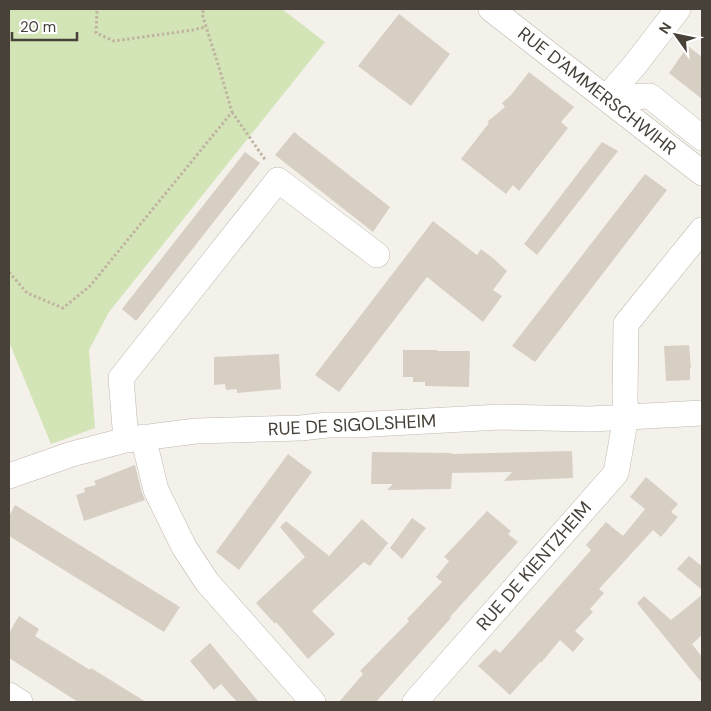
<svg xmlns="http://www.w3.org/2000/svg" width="711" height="711" viewBox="0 0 711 711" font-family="'DM Sans',sans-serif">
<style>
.green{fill:#d3e5b7}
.building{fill:#d8cfc4}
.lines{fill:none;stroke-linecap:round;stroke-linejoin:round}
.minor-casing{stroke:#bfb8ae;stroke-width:26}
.path{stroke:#c0b3a0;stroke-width:3;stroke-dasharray:2.5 2.5;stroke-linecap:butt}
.minor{stroke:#fff;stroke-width:25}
.labels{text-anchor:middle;stroke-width:4;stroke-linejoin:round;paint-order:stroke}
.street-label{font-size:18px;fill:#484139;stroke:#fff}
</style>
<rect width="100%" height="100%" fill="#f4f1eb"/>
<path class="green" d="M 9,9 L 282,9 L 325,42 L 109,312 L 89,350 L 95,428 L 51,444 L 9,342 Z"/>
<path class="building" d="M 399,14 L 450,54 L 411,106 L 358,66 Z
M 688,46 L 702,57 L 702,99 L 669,73 Z
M 529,72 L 574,107 L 561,122 L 568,128 L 519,191 L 513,185 L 506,194 L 461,159 L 489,123 L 487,122 L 505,107 L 502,103 L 511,95 Z
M 294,132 L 390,207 L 373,232 L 275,155 Z
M 602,142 L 618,151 L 537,255 L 524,244 Z
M 245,152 L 260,163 L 136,321 L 122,309 Z
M 645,174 L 667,190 L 535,362 L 512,346 Z
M 433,221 L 477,255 L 481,249 L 494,259 L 507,271 L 493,290 L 502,296 L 483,322 L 427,277 L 339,392 L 315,375 Z
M 689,345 L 691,368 L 690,368 L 690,380 L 666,381 L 664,346 Z
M 403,350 L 438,350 L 437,351 L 470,351 L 469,387 L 425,386 L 425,382 L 413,382 L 413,377 L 403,377 Z
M 279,354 L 281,389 L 237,393 L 237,389 L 226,390 L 225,384 L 214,385 L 214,357 Z
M 572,451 L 573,478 L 504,481 L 512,472 L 452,473 L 451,489 L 387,490 L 393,484 L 371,484 L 372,452 L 452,453 L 452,454 Z
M 288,454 L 312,472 L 239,570 L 216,552 Z
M 135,465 L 142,493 L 145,500 L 84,521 L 76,495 L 85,492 L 84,488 L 96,485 L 94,481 Z
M 646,477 L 678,504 L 671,512 L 678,517 L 661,537 L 653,530 L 599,589 L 604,593 L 590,609 L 593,612 L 575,631 L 584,639 L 573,652 L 560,640 L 541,663 L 540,662 L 510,695 L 478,666 L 495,649 L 500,653 L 524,626 L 591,550 L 586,545 L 606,522 L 623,536 L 645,509 L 630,497 Z
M 15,505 L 180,607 L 164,632 L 9,536 L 9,516 Z
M 487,511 L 511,531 L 508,534 L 518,542 L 450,617 L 451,618 L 376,702 L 339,702 L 363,674 L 360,671 L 409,621 L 407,619 L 442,582 L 436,577 L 449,561 L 444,557 Z
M 412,518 L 426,528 L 402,559 L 390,548 Z
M 362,519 L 388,543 L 370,566 L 364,562 L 312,611 L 335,634 L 308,659 L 276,622 L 275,624 L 256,603 L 305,557 L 280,527 L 286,521 L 329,556 Z
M 689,556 L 702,566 L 702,590 L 677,569 Z
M 702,595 L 702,635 L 692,644 L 702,657 L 702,683 L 637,603 L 644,596 L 671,620 Z
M 19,616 L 39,629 L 35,636 L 90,670 L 91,668 L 146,702 L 78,702 L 9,658 L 9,633 Z
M 210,643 L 259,702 L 237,702 L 221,684 L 214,690 L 190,661 Z"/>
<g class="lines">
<defs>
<path id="minor" d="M 491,9 L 702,173
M 606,98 L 634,66 L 678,9
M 606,98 L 650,96 L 702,138
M 143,437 L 156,490 L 184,547 L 207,582 L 313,702
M 126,440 L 121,378 L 278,180 L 377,255
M 9,476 L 72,454 L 126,440 L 196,431 L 301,428 L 327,425 L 355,425 L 500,417 L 591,419 L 702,413
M 9,695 L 20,702
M 415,702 L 616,473 L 626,417 L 625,397 L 626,324 L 702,230"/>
</defs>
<use href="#minor" class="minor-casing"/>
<path class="path" d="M 97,11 L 96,33 L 114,41 L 193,30 L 205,27
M 232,112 L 266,161
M 9,272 L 27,293 L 63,308 L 90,286 L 232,112 L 218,64 L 202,14 L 204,9"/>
<use href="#minor" class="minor"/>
</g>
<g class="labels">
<g class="street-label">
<text transform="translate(597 91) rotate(38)" y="6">RUE D'AMMERSCHWIHR</text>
<text transform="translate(352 425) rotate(-3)" y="6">RUE DE SIGOLSHEIM</text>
<text transform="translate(534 566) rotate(-49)" y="6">RUE DE KIENTZHEIM</text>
</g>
</g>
<rect width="711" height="711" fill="none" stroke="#484139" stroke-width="20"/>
<g transform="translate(676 35) rotate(303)" stroke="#ffffff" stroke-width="4" paint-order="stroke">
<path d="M0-4L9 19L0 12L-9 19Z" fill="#484139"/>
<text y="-8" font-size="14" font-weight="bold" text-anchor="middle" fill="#484139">N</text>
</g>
<path d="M12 32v8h65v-8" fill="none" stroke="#484139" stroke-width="2.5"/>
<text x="20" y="32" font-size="15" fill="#484139" stroke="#ffffff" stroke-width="4" paint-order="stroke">20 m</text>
</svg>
